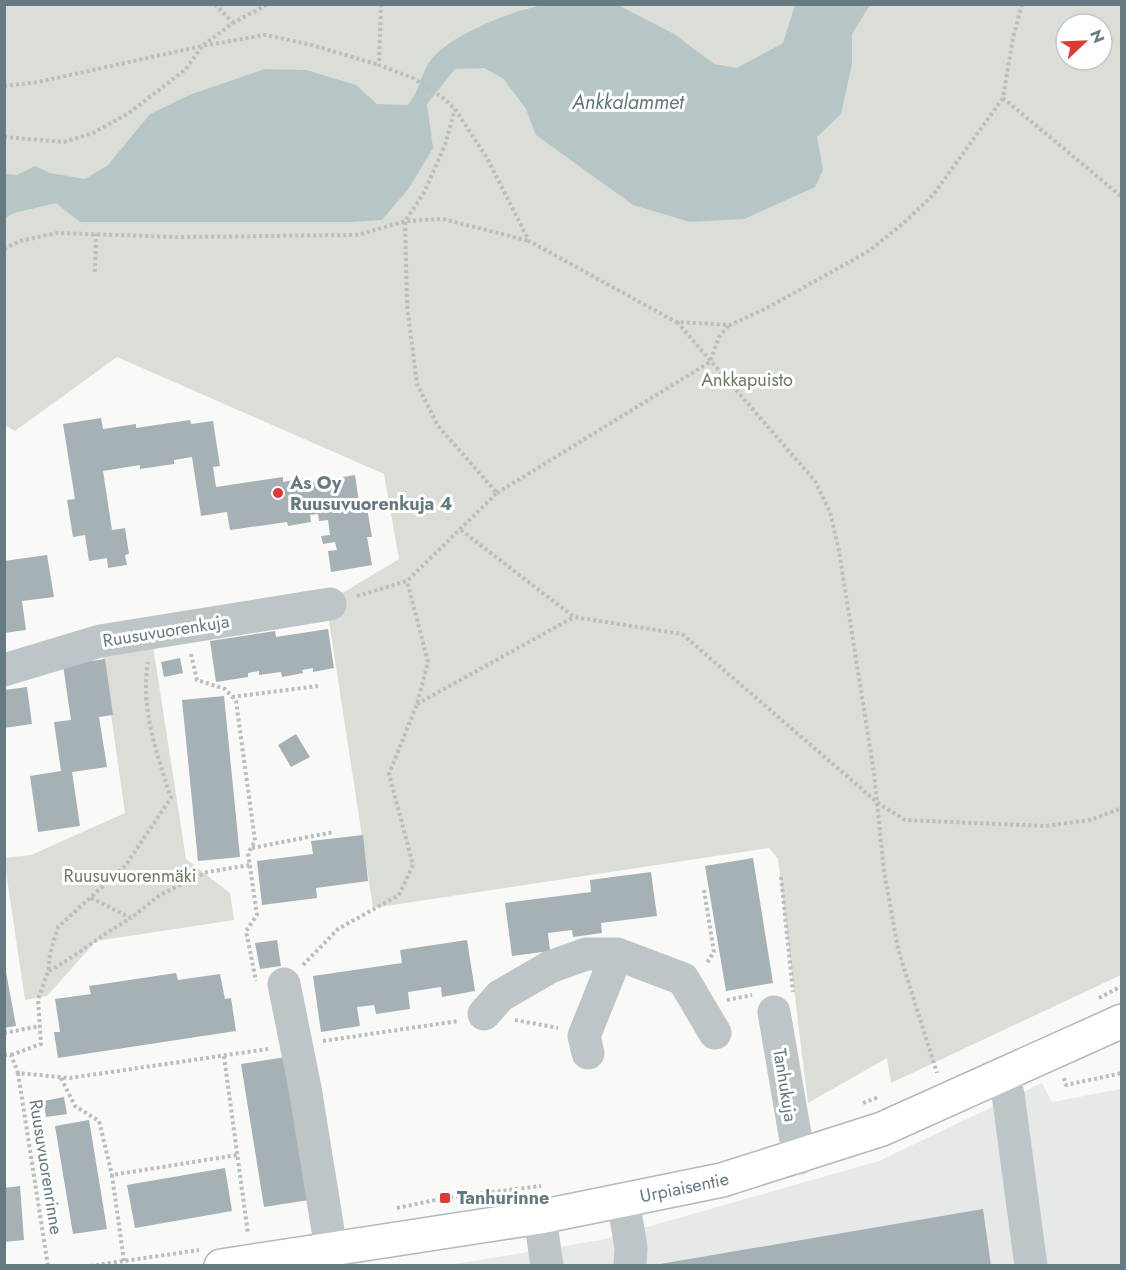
<svg xmlns="http://www.w3.org/2000/svg" width="1126" height="1270" viewBox="0 0 1126 1270" font-family="Jost,sans-serif">
<style>
.built{fill:#e7e9e8}
.green{fill:#dbded7;fill-rule:evenodd}
.water{fill:#b6c6c7}
.building{fill:#a5b1b4}
.lines{fill:none;stroke-linecap:round;stroke-linejoin:round}
.major-casing{stroke:#b2b9bb;stroke-width:36}
.path{stroke:#b9bebf;stroke-width:4;stroke-dasharray:3 3;stroke-linecap:butt}
.minor{stroke:#bec5c7;stroke-width:33}
.major{stroke:#fff;stroke-width:33}
.poi-dot{fill:#de3a33;stroke:#fff;stroke-width:2}
.labels{text-anchor:middle;stroke-width:6;stroke-linejoin:round;paint-order:stroke}
.park-label{font-size:18px;fill:#6c7a64;stroke:#fff}
.poi-label{font-size:18px;font-weight:bold;fill:#667a81;stroke:#fff;text-anchor:start}
.street-label{font-size:18px;fill:#667a81;stroke:#fff}
.water-label{font-size:20px;font-style:italic;fill:#60787b;stroke:#fff}
</style>
<rect width="100%" height="100%" fill="#f9f9f7"/>
<path class="built" d="M 1042,1083 L 1052,1102 L 1121,1089 L 1121,1265 L 442,1266 L 601,1240 L 879,1161 Z"/>
<path class="green" d="M 5,5 L 1121,5 L 1121,975 L 891,1083 L 887,1058 L 808,1103 L 778,859 L 769,848 L 373,908 L 325,595 L 344,592 L 399,559 L 384,474 L 117,357 L 15,431 L 5,425 ZM 1066,24 L 1102,24 L 1102,60 L 1066,60 Z
M 153,646 L 186,859 L 230,893 L 234,920 L 96,941 L 47,996 L 25,1000 L 4,858 L 31,855 L 125,813 L 102,652 Z"/>
<path class="water" d="M 616,4 L 674,34 L 714,64 L 737,68 L 783,43 L 795,5 L 870,5 L 852,34 L 852,64 L 841,114 L 817,137 L 823,170 L 815,187 L 744,219 L 690,222 L 633,205 L 536,135 L 526,109 L 504,79 L 484,68 L 455,69 L 427,104 L 433,148 L 409,188 L 382,220 L 352,222 L 80,222 L 56,203 L 14,213 L 5,218 L 5,174 L 17,175 L 35,166 L 50,173 L 85,179 L 108,165 L 150,114 L 192,94 L 265,69 L 306,70 L 356,85 L 377,104 L 408,105 C 420,92 420,73 431,60 C 450,34 520,7 551,4 C 573,3 595,4 616,4 Z"/>
<path class="building" d="M 101,418 L 103,429 L 136,424 L 136,428 L 190,420 L 191,424 L 213,421 L 220,466 L 213,467 L 216,487 L 283,477 L 283,482 L 304,478 L 305,483 L 355,475 L 360,509 L 367,508 L 372,537 L 367,537 L 372,565 L 331,572 L 328,551 L 337,550 L 335,542 L 323,544 L 321,536 L 330,535 L 328,520 L 319,521 L 318,514 L 310,515 L 311,522 L 288,526 L 287,522 L 230,530 L 227,512 L 201,516 L 192,457 L 174,460 L 174,464 L 140,469 L 140,465 L 103,471 L 112,530 L 125,528 L 129,554 L 125,555 L 127,565 L 108,568 L 107,558 L 89,561 L 85,535 L 73,537 L 67,500 L 75,499 L 63,424 Z
M 47,555 L 54,597 L 22,601 L 26,630 L 4,633 L 4,561 Z
M 328,629 L 334,668 L 313,672 L 313,668 L 302,670 L 303,673 L 282,677 L 281,672 L 259,675 L 259,671 L 248,673 L 248,677 L 216,682 L 210,641 L 275,631 L 276,637 Z
M 180,658 L 183,673 L 164,677 L 161,662 Z
M 105,659 L 113,715 L 99,717 L 107,767 L 72,772 L 80,826 L 38,832 L 30,776 L 61,771 L 54,722 L 71,720 L 63,665 Z
M 27,687 L 32,724 L 4,728 L 4,690 Z
M 224,696 L 240,857 L 198,861 L 182,700 Z
M 296,734 L 310,757 L 291,767 L 278,745 Z
M 363,835 L 368,881 L 316,888 L 317,898 L 262,905 L 257,861 L 313,854 L 311,841 Z
M 753,858 L 773,983 L 726,991 L 705,866 Z
M 651,872 L 657,916 L 601,923 L 602,933 L 573,937 L 572,930 L 548,933 L 550,951 L 512,956 L 505,903 L 591,892 L 590,880 Z
M 277,940 L 281,966 L 260,969 L 255,943 Z
M 467,940 L 475,991 L 442,997 L 441,987 L 408,992 L 410,1009 L 376,1014 L 374,1005 L 357,1007 L 360,1026 L 321,1032 L 313,976 L 402,963 L 400,950 Z
M 4,961 L 16,1026 L 4,1028 Z
M 176,973 L 178,980 L 220,974 L 225,999 L 231,998 L 236,1031 L 58,1058 L 54,1032 L 60,1032 L 55,999 L 91,994 L 89,986 Z
M 286,1057 L 309,1200 L 264,1207 L 241,1064 Z
M 64,1097 L 67,1114 L 46,1117 L 44,1101 Z
M 89,1120 L 107,1229 L 73,1234 L 55,1126 Z
M 225,1168 L 232,1211 L 135,1228 L 127,1185 Z
M 20,1186 L 24,1240 L 4,1242 L 4,1188 Z
M 983,1209 L 991,1266 L 660,1266 L 660,1264 Z"/>
<g class="lines">
<defs>
<g id="major">
<path id="s1" d="M 221,1266 L 540,1217 L 722,1180 L 882,1129 L 1122,1021"/>
</g>
</defs>
<use href="#major" class="major-casing"/>
<path class="path" d="M 215,4 L 233,23
M 381,4 L 379,65 L 413,78 L 442,97 L 455,109 L 487,158 L 529,241 L 676,322 L 730,325 L 767,308 L 869,251 L 906,221 L 933,195 L 1003,98
M 1022,4 L 1013,38 L 1003,98 L 1122,197
M 4,86 L 38,82 L 202,46 L 233,23 L 268,4
M 4,137 L 64,142 L 93,133 L 129,113 L 186,69 L 202,46 L 265,35 L 312,45 L 379,65
M 4,249 L 20,241 L 57,233 L 177,237 L 358,235 L 405,221 L 443,219 L 529,241
M 95,272 L 96,234
M 677,322 L 815,481 L 830,512 L 839,551 L 874,773 L 884,871 L 898,949 L 937,1073
M 497,493 L 710,362 L 719,337 L 729,325
M 461,530 L 574,617 L 682,634 L 878,803 L 905,820 L 1046,826 L 1090,820 L 1122,808
M 357,596 L 407,581 L 497,493 L 438,426 L 417,384 L 407,305 L 405,221 L 424,193 L 445,145 L 455,109
M 191,654 L 197,680 L 225,689 L 236,701 L 255,841 L 248,853 L 257,915 L 246,931 L 256,981
M 232,697 L 318,686
M 417,704 L 574,617
M 252,848 L 334,832
M 781,877 L 793,992
M 704,890 L 714,952 L 706,964
M 91,898 L 131,918 L 160,895 L 207,872 L 250,865
M 303,965 L 338,929 L 399,895 L 413,865 L 389,774 L 417,704 L 428,662 L 407,581
M 49,971 C 78,955 102,934 131,918
M 1099,998 L 1122,986
M 727,1000 L 752,995
M 515,1020 L 558,1028
M 4,1033 L 40,1026
M 323,1041 L 458,1021
M 4,1055 L 11,1055 L 18,1073 L 70,1078 L 268,1049
M 11,1055 L 41,1044 L 38,999 L 48,972 L 50,954 L 58,927 L 125,866 L 171,798 C 157,754 140,708 148,662
M 224,1056 L 248,1234
M 18,1073 L 48,1266
M 61,1078 L 75,1106 L 99,1121 L 112,1175
M 1064,1078 L 1066,1085 L 1122,1073
M 863,1103 L 879,1097
M 397,1208 L 445,1198 L 541,1186
M 124,1261 L 112,1175 L 237,1155
M 90,1266 L 199,1250"/>
<path class="minor" d="M 4,670 L 100,641 L 330,604
M 284,984 L 305,1088 L 331,1249
M 774,1012 L 799,1158
M 484,1014 L 500,996 L 550,967 L 586,954 L 617,954 L 683,979 L 715,1033
M 588,1053 L 584,1036 L 617,954
M 1002,1077 L 1008,1094 L 1031,1266
M 623,1201 L 631,1247 L 630,1266
M 540,1217 L 547,1266"/>
<use href="#major" class="major"/>
</g>
<g class="poi-dot">
<circle cx="278" cy="493" r="6"/>
<rect x="439" y="1192" width="12" height="12" rx="3"/>
</g>
<g class="labels">
<g class="park-label">
<text x="747" y="386">Ankkapuisto</text>
<text x="130" y="882">Ruusuvuorenmäki</text>
</g>
<g class="poi-label">
<text x="290" y="489">As Oy<tspan x="290" dy="21">Ruusuvuorenkuja 4</tspan></text>
<text x="457" y="1204">Tanhurinne</text>
</g>
<g class="street-label">
<text transform="translate(166 631) rotate(-9)" y="6">Ruusuvuorenkuja</text>
<text transform="translate(785 1085) rotate(81)" y="6">Tanhukuja</text>
<text transform="translate(46 1167) rotate(81)" y="6">Ruusuvuorenrinne</text>
<text dy="6" stroke="none"><textPath href="#s1" startOffset="470">Urpiaisentie</textPath></text>
</g>
<g class="water-label">
<text x="628" y="109">Ankkalammet</text>
</g>
</g>
<rect width="1126" height="1270" fill="none" stroke="#667a81" stroke-width="12"/>
<g transform="translate(1084 42) rotate(67)"><circle r="28" fill="#ffffff" stroke="#c2cacd" stroke-width="1.5"/>
<path d="M0-4.5L10 22L0 15L-10 22Z" fill="#de3a33"/>
<text y="-9" font-size="16" font-weight="bold" text-anchor="middle" fill="#667a81">N</text>
</g>
</svg>
